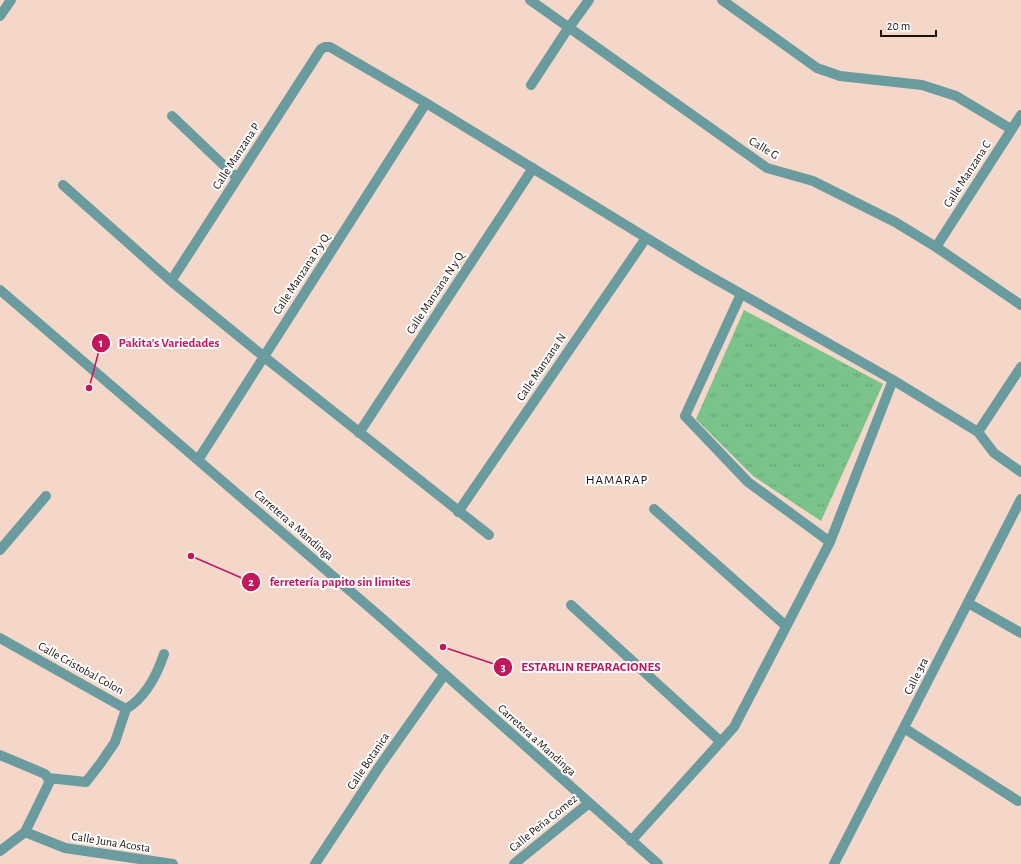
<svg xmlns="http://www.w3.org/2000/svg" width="1021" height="864" viewBox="0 0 1021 864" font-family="'Alegreya Sans',sans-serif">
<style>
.park{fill:url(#park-tufts)}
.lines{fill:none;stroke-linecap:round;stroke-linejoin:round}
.minor{stroke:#6a9c9f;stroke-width:10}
.labels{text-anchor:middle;stroke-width:4;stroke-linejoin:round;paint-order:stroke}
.street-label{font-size:12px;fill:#1b120c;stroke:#fff}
.neighbourhood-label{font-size:13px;letter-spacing:1px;fill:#1b120c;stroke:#fff}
.leader{fill:none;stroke:#c2185b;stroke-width:1.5}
.callout-dot{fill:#c2185b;stroke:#fff;stroke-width:1.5}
.mark-label{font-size:12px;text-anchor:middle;font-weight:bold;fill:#fff}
.callout-label{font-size:13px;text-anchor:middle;font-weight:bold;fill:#c2185b;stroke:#fff;stroke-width:4;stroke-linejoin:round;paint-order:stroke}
</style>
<defs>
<pattern id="park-tufts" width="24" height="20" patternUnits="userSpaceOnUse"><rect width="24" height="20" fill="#7ac38b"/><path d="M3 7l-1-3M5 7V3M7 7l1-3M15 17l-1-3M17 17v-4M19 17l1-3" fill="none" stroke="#69a677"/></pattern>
</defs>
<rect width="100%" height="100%" fill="#f4d7c8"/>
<path class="park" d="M 744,310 L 883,384 L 821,521 L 753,476 L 696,419 Z"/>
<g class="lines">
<path class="minor" d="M 530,0 L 767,168 L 813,181 L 895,222 L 936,247 L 1021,305
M 722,0 L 817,68 L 840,76 L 922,85 L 956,96 L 1011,129
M 0,16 L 11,0
M 531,85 L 565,33 L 589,0
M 172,116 L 237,178
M 63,185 L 171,281 L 263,356 L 489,535
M 936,247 L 1021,115
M 171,281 L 321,49 L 325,47 L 330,47 L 426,103 L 699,270 L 893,380 L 978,432 L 994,453 L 1021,472
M 0,290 L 384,620 L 658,864
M 741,294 L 685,416 L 748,482 L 830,542
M 978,432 L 1021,367
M 359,433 L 533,168
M 198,460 L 426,103
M 654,509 L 786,626
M 458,512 L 646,238
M 0,550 L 46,496
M 968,603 L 1021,633
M 571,605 L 721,742
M 0,638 L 126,709 L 115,742 L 100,764 L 86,782 L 48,778
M 126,709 C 146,697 157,675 164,654
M 904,728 L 1018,801
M 0,755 L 45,774 L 48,778
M 25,832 L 65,848 L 173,864
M 631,841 L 734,727 L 830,542 L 893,380
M 0,851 L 25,832 L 49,783 L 48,778
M 315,864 L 379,767 L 444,675
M 514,864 L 589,803
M 834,864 L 1021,499"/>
</g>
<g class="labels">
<g class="street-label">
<text transform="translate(764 148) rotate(31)" y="4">Calle G</text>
<text transform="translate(236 156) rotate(-57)" y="4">Calle Manzana P</text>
<text transform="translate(967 174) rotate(-57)" y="4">Calle Manzana C</text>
<text transform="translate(301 274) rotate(-57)" y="4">Calle Manzana P y Q</text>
<text transform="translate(435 293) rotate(-57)" y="4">Calle Manzana N y Q</text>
<text transform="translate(541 367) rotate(-56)" y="4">Calle Manzana N</text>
<text transform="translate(294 525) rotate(41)" y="4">Carretera a Mandinga</text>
<text transform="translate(81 668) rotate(29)" y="4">Calle Cristobal Colon</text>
<text transform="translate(916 676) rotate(-63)" y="4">Calle 3ra</text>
<text transform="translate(537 740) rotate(42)" y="4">Carretera a Mandinga</text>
<text transform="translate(368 761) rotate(-56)" y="4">Calle Botanica</text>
<text transform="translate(543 823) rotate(-39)" y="4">Calle Peña Gomez</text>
<text transform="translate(111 842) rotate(9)" y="4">Calle Juna Acosta</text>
</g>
<g class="neighbourhood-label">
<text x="617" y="484">HAMARAP</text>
</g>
</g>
<path class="leader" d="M89 388L101 343M191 556L251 582M443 647L503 667"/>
<g class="callout-dot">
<circle cx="89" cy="388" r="4"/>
<circle cx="191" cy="556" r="4"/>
<circle cx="443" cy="647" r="4"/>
<circle cx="101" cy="343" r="10"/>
<circle cx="251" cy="582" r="10"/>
<circle cx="503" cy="667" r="10"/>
</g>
<g class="mark-label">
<text x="101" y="347">1</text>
<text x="251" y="586">2</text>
<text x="503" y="671">3</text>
</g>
<g class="callout-label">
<text x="169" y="347">Pakita's Variedades</text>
<text x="340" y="586">ferretería papito sin limites</text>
<text x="591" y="671">ESTARLIN REPARACIONES</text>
</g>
<path d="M881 30v6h55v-6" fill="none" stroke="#1b120c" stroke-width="2"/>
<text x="887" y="30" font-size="12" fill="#1b120c" stroke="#ffffff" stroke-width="3" paint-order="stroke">20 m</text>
</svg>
